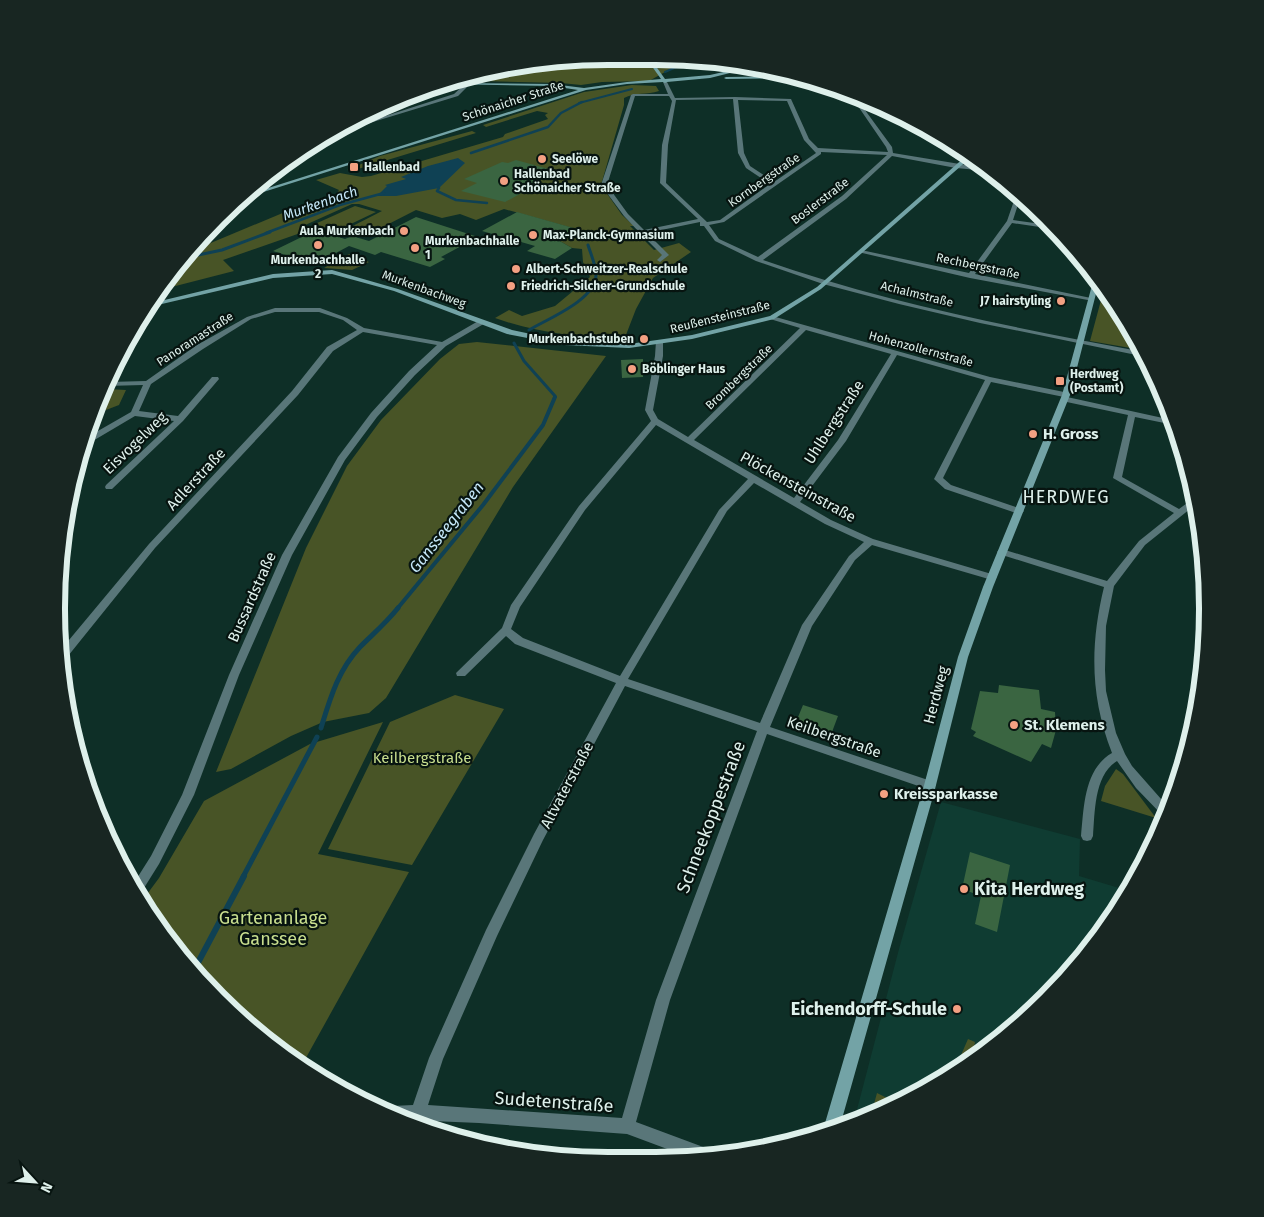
<svg xmlns="http://www.w3.org/2000/svg" width="1264" height="1217" viewBox="0 0 1264 1217" font-family="'Fira Sans',sans-serif">
<style>
.built{fill:#0f3c32}
.green{fill:#485426}
.water{fill:#0f4154}
.lines{fill:none;stroke-linecap:round;stroke-linejoin:round}
.stream-far5{stroke:#0f4154;stroke-width:2}
.stream-far4{stroke:#0f4154;stroke-width:2.5}
.stream-far3{stroke:#0f4154;stroke-width:3}
.stream-far2{stroke:#0f4154;stroke-width:4}
.stream-far1{stroke:#0f4154;stroke-width:5}
.stream{stroke:#0f4154;stroke-width:6}
.building{fill:#3a6541}
.street{fill:#597679;fill-rule:evenodd}
.secondary{fill:#73a3a6;fill-rule:evenodd}
.poi-dot{fill:#f3a082;stroke:#071410;stroke-width:2}
.labels{text-anchor:middle;stroke-width:4.5;stroke-linejoin:round;paint-order:stroke}
.far-street-label{font-size:12px;fill:#def0eb;stroke:#071410}
.far-poi-label{font-size:12px;font-weight:bold;fill:#def0eb;stroke:#071410;text-anchor:start}
.far-water-label{font-size:14px;font-style:italic;fill:#c5e7f8;stroke:#071410}
.street-label{font-size:15px;fill:#def0eb;stroke:#071410}
.poi-label{font-size:15px;font-weight:bold;fill:#def0eb;stroke:#071410;text-anchor:start}
.park-label{font-size:15px;fill:#c8de8e;stroke:#071410}
.water-label{font-size:16px;font-style:italic;fill:#c5e7f8;stroke:#071410}
.quarter-label{font-size:18px;letter-spacing:1px;fill:#def0eb;stroke:#071410}
.near-street-label{font-size:18px;fill:#def0eb;stroke:#071410}
.near-poi-label{font-size:18px;font-weight:bold;fill:#def0eb;stroke:#071410;text-anchor:start}
.near-park-label{font-size:18px;fill:#c8de8e;stroke:#071410}
.rim{fill:none;stroke:#def0eb;stroke-width:6}
</style>
<rect width="100%" height="100%" fill="#0e2f27"/>
<path class="built" d="M 941,802 L 1080,839 L 1079,876 L 1129,891 L 1071,972 L 992,1046 L 900,1104 L 854,1121 L 899,949 Z"/>
<path class="green" d="M 608,56 L 695,60 L 665,72 L 649,81 L 602,82 L 581,85 L 561,83 L 482,81 L 487,71 L 500,67 Z
M 632,85 L 656,86 L 659,91 C 647,95 635,92 624,98 L 624,105 L 601,185 L 622,215 L 634,226 L 630,226 L 654,250 L 679,243 L 691,252 L 653,278 L 636,309 L 624,340 C 580,337 537,333 495,318 L 509,310 L 522,316 L 555,306 L 590,277 L 583,262 L 582,249 L 572,248 L 558,240 L 576,229 L 504,209 L 476,220 L 460,214 L 442,218 L 416,210 L 367,235 L 341,232 L 382,211 L 359,204 L 352,204 L 303,226 L 309,230 L 223,260 L 234,271 L 160,290 L 190,248 L 194,250 L 297,207 L 292,216 L 301,208 L 342,197 L 337,193 L 339,190 L 316,180 L 340,173 L 362,177 L 371,176 L 503,137 L 505,134 L 548,119 L 545,115 L 548,113 L 537,111 L 486,127 L 483,125 L 584,92 Z
M 472,131 L 476,133 L 358,169 L 358,172 L 347,170 L 380,156 Z
M 355,206 L 376,212 L 336,231 L 315,224 Z
M 349,254 L 369,262 L 352,270 L 324,268 Z
M 1104,289 L 1142,350 L 1090,341 Z
M 477,342 L 606,356 L 513,487 L 386,698 L 369,713 L 323,722 L 291,736 L 231,769 L 216,772 L 306,548 L 347,466 L 381,420 L 440,359 L 459,344 Z
M 107,389 L 126,390 L 119,405 L 93,415 L 104,391 Z
M 455,695 L 504,709 L 412,865 L 328,849 L 390,722 Z
M 383,722 L 318,854 L 409,872 L 302,1065 L 272,1046 L 193,972 L 142,901 L 159,878 L 204,801 L 310,744 Z
M 1116,769 L 1123,774 L 1156,818 L 1101,801 L 1105,786 Z
M 968,1039 L 975,1042 L 972,1059 L 955,1069 Z
M 877,1093 L 899,1104 L 871,1115 Z"/>
<path class="water" d="M 458,158 L 465,163 L 439,188 L 396,196 L 377,196 L 387,186 L 385,185 L 406,179 L 401,177 L 428,166 Z"/>
<g class="lines">
<path class="stream-far5" d="M 665,72 L 692,60
M 579,103 L 632,89"/>
<path class="stream-far4" d="M 471,153 L 548,127 L 561,113 L 582,102
M 439,188 L 437,191 L 456,200 L 487,203
M 266,233 L 340,205 L 384,193"/>
<path class="stream-far3" d="M 184,258 L 222,250 L 270,232
M 529,330 C 547,319 596,300 596,275 C 596,265 591,255 588,245
M 514,343 L 524,361 L 555,396 L 554,399"/>
<path class="stream-far2" d="M 397,609 L 483,505 L 543,425 L 555,397"/>
<path class="stream-far1" d="M 321,728 C 330,699 338,670 360,647 C 373,634 386,623 398,608
M 243,877 L 317,737"/>
<path class="stream" d="M 193,972 L 244,876"/>
</g>
<path class="building" d="M 516,160 L 556,171 L 524,188 L 529,189 L 505,202 L 461,191 L 477,183 L 464,179 L 502,162 L 508,163 Z
M 517,212 L 577,229 L 558,240 L 572,248 L 555,259 L 527,251 L 535,246 L 482,231 Z
M 416,217 L 478,237 L 441,257 L 445,259 L 430,267 L 381,252 L 375,255 L 349,246 L 319,262 L 312,260 L 307,262 L 273,251 L 316,230 L 345,239 L 352,236 L 369,241 Z
M 643,359 L 643,377 L 622,378 L 621,360 Z
M 999,685 L 1039,690 L 1041,709 L 1055,712 L 1056,730 L 1051,748 L 1042,744 L 1031,762 L 973,736 L 976,732 L 971,729 L 980,691 L 998,693 Z
M 803,705 L 838,716 L 832,732 L 796,722 Z
M 970,852 L 1010,865 L 997,932 L 975,924 L 981,896 L 962,889 Z"/>
<g class="lines">
<path class="street" d="M 665,81 L 667,82 L 675,98 L 735,97 L 791,99 L 809,139 L 818,148 L 888,152 L 886,147 L 849,93 L 854,95 L 892,147 L 893,153 L 984,168 L 989,171 L 956,168 L 892,156 L 846,199 L 763,260 C 886,303 1015,328 1144,352 L 1146,357 L 980,323 L 899,304 L 823,284 L 756,261 L 715,241 L 704,226 L 700,226 L 700,222 L 647,233 L 669,255 L 660,262 L 657,260 L 662,255 L 641,234 L 599,241 L 599,239 L 638,231 L 624,216 L 601,185 L 631,95 L 633,94 L 668,94 L 663,82 ZM 635,96 L 669,96 L 672,101 L 662,145 L 660,183 L 698,219 L 644,230 L 628,214 L 607,185 ZM 733,99 L 738,153 L 746,168 L 770,184 L 720,220 L 707,222 L 666,183 L 668,145 L 676,100 ZM 738,100 L 787,101 L 804,140 L 816,153 L 774,182 L 750,166 L 744,153 ZM 821,152 L 887,155 L 842,196 L 758,257 L 719,239 L 709,225 L 724,222 L 821,154 Z
M 467,82 L 471,83 L 458,96 L 337,133 L 345,129 L 454,94 Z
M 1017,192 L 1021,195 L 1013,220 L 1049,225 L 1053,229 L 1012,223 L 975,274 L 1091,298 L 1094,300 L 1093,301 L 970,278 L 858,252 L 861,250 L 969,273 L 1007,221 Z
M 275,308 L 320,308 L 347,318 L 364,328 L 442,342 L 480,320 L 487,322 L 446,346 L 415,375 L 377,417 L 345,460 L 292,555 L 239,675 L 194,795 L 159,864 L 139,896 L 132,886 L 151,856 L 182,795 L 229,675 L 282,555 L 338,457 L 371,413 L 409,371 L 437,345 L 363,332 L 333,351 L 298,395 L 155,548 L 64,661 L 61,661 L 59,652 L 149,544 L 292,391 L 327,347 L 357,330 L 343,320 L 319,312 L 275,312 L 251,319 L 203,349 L 151,384 L 139,411 L 178,416 L 212,377 L 218,377 L 219,379 L 183,421 L 112,489 L 106,489 L 105,487 L 106,485 L 174,421 L 135,416 L 86,445 L 82,445 L 84,439 L 131,412 L 143,385 L 106,386 L 108,382 L 146,381 L 197,345 L 247,317 Z
M 772,316 L 990,377 L 1069,393 L 1070,395 L 1067,397 L 1172,420 L 1174,425 L 1135,417 L 1122,477 L 1179,509 L 1194,498 L 1195,505 L 1145,545 L 1114,586 L 1106,626 L 1105,670 L 1106,691 L 1116,733 L 1125,754 L 1132,766 L 1169,808 L 1164,817 L 1136,788 L 1117,761 C 1094,775 1095,812 1093,836 L 1091,840 L 1087,841 L 1083,840 L 1081,836 C 1084,807 1084,769 1112,753 C 1090,697 1090,645 1104,587 L 999,554 L 997,552 L 999,550 L 1005,550 L 1107,581 L 1139,541 L 1174,513 L 1113,478 L 1128,415 L 1062,401 L 1061,399 L 1064,397 L 991,382 L 943,478 L 951,485 L 1022,509 L 1024,511 L 1022,513 L 1016,513 L 945,489 L 934,479 L 985,380 L 897,355 L 846,441 L 800,502 L 831,520 L 873,539 L 995,575 L 997,577 L 992,580 L 872,545 L 855,560 L 812,626 L 770,727 L 934,782 L 936,785 L 934,788 L 930,790 L 767,734 L 670,1000 L 636,1122 L 714,1151 L 715,1156 L 694,1159 L 627,1134 L 479,1123 L 408,1120 L 385,1112 L 387,1109 L 392,1106 L 413,1105 L 429,1058 L 486,930 L 534,834 L 616,683 L 515,644 L 506,636 L 465,676 L 457,676 L 456,673 L 502,628 L 511,605 L 579,506 L 651,421 L 645,410 L 655,356 L 656,341 L 663,343 L 663,356 L 653,410 L 658,419 L 688,437 L 800,328 L 770,319 L 768,318 ZM 806,330 L 891,354 L 838,440 L 794,498 L 694,440 ZM 656,425 L 748,479 L 719,510 L 620,676 L 523,638 L 511,629 L 520,607 L 585,510 ZM 754,483 L 825,524 L 864,542 L 849,556 L 802,625 L 760,723 L 628,679 L 727,511 ZM 625,686 L 757,731 L 656,1000 L 622,1118 L 428,1105 L 443,1059 L 497,936 L 543,840 Z"/>
<path class="secondary" d="M 646,58 L 650,58 L 665,79 L 710,75 L 750,66 L 754,67 L 710,78 L 667,82 L 665,83 L 663,82 L 627,84 L 586,90 L 241,199 L 246,195 L 578,90 L 552,86 L 444,84 L 449,83 L 552,84 L 584,88 L 627,82 L 661,79 Z
M 791,76 L 800,78 L 726,79 L 724,78 L 726,77 Z
M 966,156 L 970,158 L 821,289 L 774,319 L 692,339 L 629,348 L 564,345 L 507,334 L 394,291 L 332,274 L 273,278 L 149,307 L 152,303 L 273,274 L 332,270 L 398,289 L 512,330 L 564,341 L 629,344 L 692,335 L 770,316 L 817,287 Z
M 1096,276 L 1099,282 L 1070,395 L 993,587 L 968,657 L 934,793 L 840,1126 L 824,1132 L 823,1130 L 922,793 L 958,657 L 983,587 L 1062,395 L 1094,278 Z"/>
</g>
<g class="poi-dot">
<circle cx="542" cy="159" r="5"/>
<rect x="349" y="162" width="10" height="10" rx="2.5"/>
<circle cx="504" cy="181" r="5"/>
<circle cx="404" cy="231" r="5"/>
<circle cx="533" cy="235" r="5"/>
<circle cx="318" cy="245" r="5"/>
<circle cx="415" cy="248" r="5"/>
<circle cx="516" cy="269" r="5"/>
<circle cx="511" cy="286" r="5"/>
<circle cx="1061" cy="301" r="5"/>
<circle cx="644" cy="339" r="5"/>
<circle cx="632" cy="369" r="5"/>
<rect x="1055" y="376" width="10" height="10" rx="2.5"/>
<circle cx="1033" cy="434" r="5"/>
<circle cx="1014" cy="725" r="5"/>
<circle cx="884" cy="794" r="5"/>
<circle cx="964" cy="889" r="5"/>
<circle cx="957" cy="1009" r="5"/>
</g>
<g class="labels">
<g class="far-street-label">
<text transform="translate(513 101) rotate(-18)" y="4">Schönaicher Straße</text>
<text transform="translate(764 180) rotate(-35)" y="4">Kornbergstraße</text>
<text transform="translate(820 201) rotate(-37)" y="4">Boslerstraße</text>
<text transform="translate(978 266) rotate(12)" y="4">Rechbergstraße</text>
<text transform="translate(424 289) rotate(20)" y="4">Murkenbachweg</text>
<text transform="translate(917 294) rotate(14)" y="4">Achalmstraße</text>
<text transform="translate(720 317) rotate(-14)" y="4">Reußensteinstraße</text>
<text transform="translate(195 339) rotate(-33)" y="4">Panoramastraße</text>
<text transform="translate(921 349) rotate(15)" y="4">Hohenzollernstraße</text>
<text transform="translate(739 377) rotate(-44)" y="4">Brombergstraße</text>
</g>
<g class="far-poi-label">
<text x="552" y="163">Seelöwe</text>
<text x="364" y="171">Hallenbad</text>
<text x="514" y="178">Hallenbad<tspan x="514" dy="14">Schönaicher Straße</tspan></text>
<text x="394" y="235" text-anchor="end">Aula Murkenbach</text>
<text x="543" y="239">Max-Planck-Gymnasium</text>
<text x="425" y="245">Murkenbachhalle<tspan x="425" dy="14">1</tspan></text>
<text x="318" y="264" text-anchor="middle">Murkenbachhalle<tspan x="318" dy="14">2</tspan></text>
<text x="526" y="273">Albert-Schweitzer-Realschule</text>
<text x="521" y="290">Friedrich-Silcher-Grundschule</text>
<text x="1051" y="305" text-anchor="end">J7 hairstyling</text>
<text x="634" y="343" text-anchor="end">Murkenbachstuben</text>
<text x="642" y="373">Böblinger Haus</text>
<text x="1070" y="378">Herdweg<tspan x="1070" dy="14">(Postamt)</tspan></text>
</g>
<g class="far-water-label">
<text transform="translate(320 203) rotate(-19)" y="5">Murkenbach</text>
</g>
<g class="street-label">
<text transform="translate(834 422) rotate(-57)" y="5">Uhlbergstraße</text>
<text transform="translate(135 443) rotate(-44)" y="5">Eisvogelweg</text>
<text transform="translate(196 479) rotate(-47)" y="5">Adlerstraße</text>
<text transform="translate(798 487) rotate(29)" y="5">Plöckensteinstraße</text>
<text transform="translate(252 597) rotate(-66)" y="5">Bussardstraße</text>
<text transform="translate(936 695) rotate(-75)" y="5">Herdweg</text>
<text transform="translate(834 737) rotate(19)" y="5">Keilbergstraße</text>
<text transform="translate(567 785) rotate(-62)" y="5">Altvaterstraße</text>
</g>
<g class="poi-label">
<text x="1043" y="439">H. Gross</text>
<text x="1024" y="730">St. Klemens</text>
<text x="894" y="799">Kreissparkasse</text>
</g>
<g class="park-label">
<text x="422" y="763">Keilbergstraße</text>
</g>
<g class="water-label">
<text transform="translate(446 527) rotate(-52)" y="6">Gansseegraben</text>
</g>
<g class="quarter-label">
<text x="1066" y="503">HERDWEG</text>
</g>
<g class="near-street-label">
<text transform="translate(711 817) rotate(-69)" y="6">Schneekoppestraße</text>
<text transform="translate(554 1102) rotate(4)" y="6">Sudetenstraße</text>
</g>
<g class="near-poi-label">
<text x="974" y="895">Kita Herdweg</text>
<text x="947" y="1015" text-anchor="end">Eichendorff-Schule</text>
</g>
<g class="near-park-label">
<text x="273" y="924">Gartenanlage<tspan x="273" dy="21">Ganssee</tspan></text>
</g>
</g>
<path d="M0 0H1264V1217H0ZM608 65H656A543 543 0 0 1 1199 608V609A543 543 0 0 1 656 1152H608A543 543 0 0 1 65 609V608A543 543 0 0 1 608 65Z" fill="#182622" fill-rule="evenodd"/>
<path class="rim" d="M608 65H656A543 543 0 0 1 1199 608V609A543 543 0 0 1 656 1152H608A543 543 0 0 1 65 609V608A543 543 0 0 1 608 65Z"/>
<g transform="translate(35 1182) rotate(116)" stroke="#071410" stroke-width="4" paint-order="stroke">
<path d="M0-4L9 19L0 12L-9 19Z" fill="#def0eb"/>
<text y="-8" font-size="14" font-weight="bold" text-anchor="middle" fill="#def0eb">N</text>
</g>
</svg>
